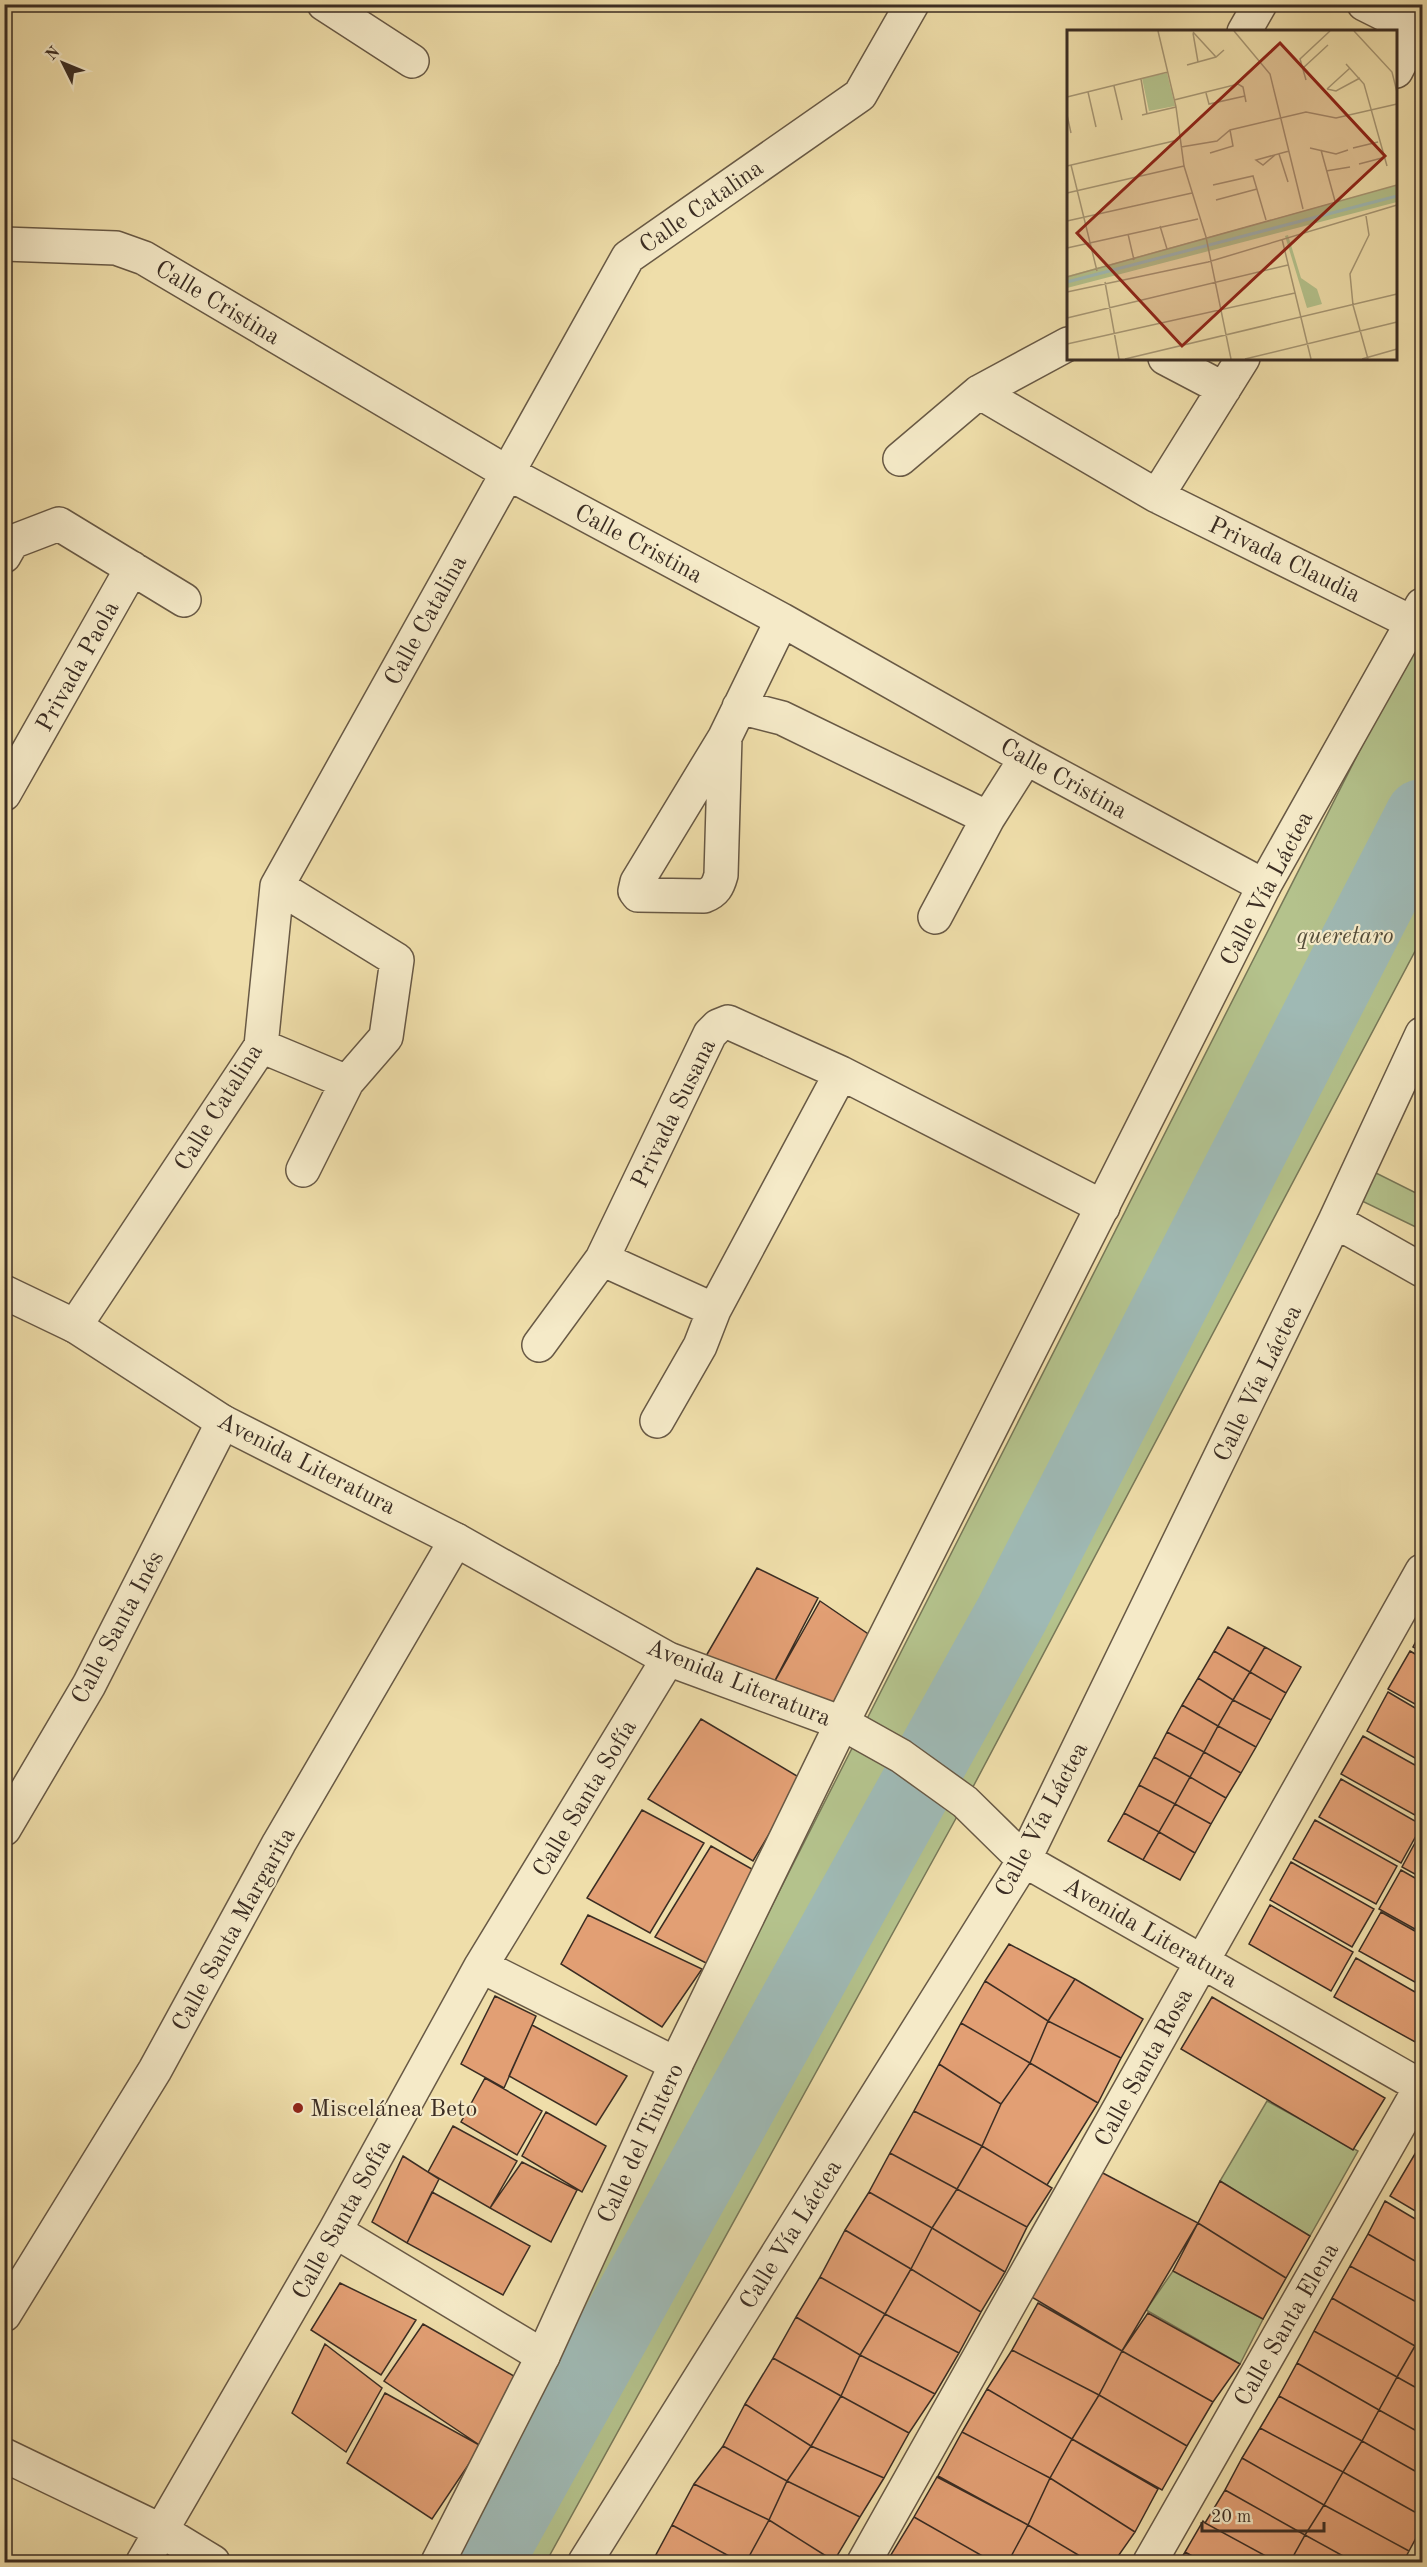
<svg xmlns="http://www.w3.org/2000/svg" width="1427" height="2567" viewBox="0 0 1427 2567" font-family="'Old Standard TT',serif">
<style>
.green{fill:#b4c28c;stroke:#787858;stroke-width:1.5}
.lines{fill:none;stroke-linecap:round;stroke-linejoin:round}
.river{stroke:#9fb9b4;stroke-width:74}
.building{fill:#e29f74;stroke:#3b2d23;stroke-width:1.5}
.minor-casing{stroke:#685945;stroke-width:36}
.tertiary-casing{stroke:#685945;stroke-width:36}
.minor{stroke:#f5eac8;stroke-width:33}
.tertiary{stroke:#f5eac8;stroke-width:33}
.poi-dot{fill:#8f2418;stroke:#f5eac8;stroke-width:2}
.labels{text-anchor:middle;stroke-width:4.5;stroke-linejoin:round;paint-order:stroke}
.street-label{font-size:24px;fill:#3b2d23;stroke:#f5eac8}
.park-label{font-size:24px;font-style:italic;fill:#534b38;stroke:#f5eac8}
.poi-label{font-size:24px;fill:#3b2d23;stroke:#f5eac8;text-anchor:start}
.inset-river{fill:none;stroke:#9fb9b4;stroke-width:3}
.inset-road{fill:none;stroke:#a79774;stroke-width:1.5}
.view{fill:#8f2418;fill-opacity:0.15;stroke:#8f2418;stroke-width:3}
.inset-edge{fill:none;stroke:#3b2d23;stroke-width:3}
</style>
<rect width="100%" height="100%" fill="#efdeaa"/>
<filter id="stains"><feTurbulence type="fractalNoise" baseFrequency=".00333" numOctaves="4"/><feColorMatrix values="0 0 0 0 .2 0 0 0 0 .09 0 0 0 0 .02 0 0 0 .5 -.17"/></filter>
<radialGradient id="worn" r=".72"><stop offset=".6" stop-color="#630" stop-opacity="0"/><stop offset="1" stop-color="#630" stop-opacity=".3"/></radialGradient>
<path class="green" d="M 1422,628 L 1422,938 L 965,1802 L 546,2562 L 438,2562 Z
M 1348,1159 L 1422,1196 L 1422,1230 L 1333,1187 Z
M 1267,2101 L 1358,2151 L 1310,2236 L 1220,2181 Z
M 1173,2271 L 1263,2319 L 1240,2364 L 1146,2310 Z"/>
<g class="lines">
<path class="river" d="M 486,2562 L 1012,1614 L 1422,816"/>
</g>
<path class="building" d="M 757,1568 L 818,1598 L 771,1688 L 706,1656 Z
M 820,1601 L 877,1640 L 831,1715 L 771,1688 Z
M 1228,1627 L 1265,1647 L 1250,1672 L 1214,1651 Z
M 1422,1630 L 1422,1652 L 1413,1647 Z
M 1265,1647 L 1301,1667 L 1286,1693 L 1250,1672 Z
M 1214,1651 L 1250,1672 L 1233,1700 L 1198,1678 Z
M 1410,1651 L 1422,1658 L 1422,1708 L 1388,1689 Z
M 1250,1672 L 1286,1693 L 1271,1720 L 1233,1700 Z
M 1198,1678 L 1233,1700 L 1218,1726 L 1182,1705 Z
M 1388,1692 L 1422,1712 L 1422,1762 L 1367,1731 Z
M 1233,1700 L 1271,1720 L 1256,1747 L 1218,1726 Z
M 1182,1705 L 1218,1726 L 1204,1752 L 1167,1732 Z
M 701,1719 L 802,1779 L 753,1861 L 648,1799 Z
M 1218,1726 L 1256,1747 L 1241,1773 L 1204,1752 Z
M 1167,1732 L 1204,1752 L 1190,1777 L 1154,1757 Z
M 1363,1736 L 1422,1769 L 1422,1819 L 1341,1774 Z
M 1204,1752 L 1241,1773 L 1226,1798 L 1190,1777 Z
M 1154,1757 L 1190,1777 L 1175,1804 L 1139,1785 Z
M 1190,1777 L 1226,1798 L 1211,1824 L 1175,1804 Z
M 1341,1779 L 1422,1825 L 1401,1863 L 1319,1817 Z
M 1139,1785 L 1175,1804 L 1159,1832 L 1124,1813 Z
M 1175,1804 L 1211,1824 L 1195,1853 L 1159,1832 Z
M 642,1810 L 704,1843 L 650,1933 L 587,1898 Z
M 1124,1813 L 1159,1832 L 1143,1860 L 1108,1841 Z
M 1315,1820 L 1397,1866 L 1376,1904 L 1293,1859 Z
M 1422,1830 L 1422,1878 L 1402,1867 Z
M 1159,1832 L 1195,1853 L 1180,1880 L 1143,1860 Z
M 711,1846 L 759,1873 L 710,1965 L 655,1937 Z
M 1291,1862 L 1374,1909 L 1352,1947 L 1270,1900 Z
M 1401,1870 L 1422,1882 L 1422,1933 L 1379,1909 Z
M 1270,1905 L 1353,1952 L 1331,1991 L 1249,1944 Z
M 1381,1912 L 1422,1935 L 1422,1986 L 1359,1951 Z
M 588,1915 L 702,1969 L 662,2027 L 561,1964 Z
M 1009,1944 L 1075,1979 L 1048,2021 L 985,1981 Z
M 1356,1958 L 1422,1996 L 1422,2033 L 1417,2043 L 1334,1997 Z
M 1075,1979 L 1143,2019 L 1121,2058 L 1048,2021 Z
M 985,1981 L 1048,2021 L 1030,2063 L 961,2023 Z
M 495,1996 L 536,2016 L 504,2088 L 461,2064 Z
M 1212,1997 L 1385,2098 L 1353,2150 L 1181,2049 Z
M 1048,2021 L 1121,2058 L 1098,2103 L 1030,2063 Z
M 961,2023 L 1030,2063 L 1001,2104 L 939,2064 Z
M 532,2025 L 627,2076 L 596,2125 L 509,2076 Z
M 1030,2063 L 1098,2103 L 1047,2185 L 982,2146 L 1001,2104 Z
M 939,2064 L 1001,2104 L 982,2146 L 914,2111 Z
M 485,2078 L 542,2111 L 517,2155 L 461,2122 Z
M 914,2111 L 982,2146 L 957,2189 L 890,2153 Z
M 546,2112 L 606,2146 L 582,2192 L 522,2156 Z
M 453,2126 L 517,2161 L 490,2208 L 428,2172 Z
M 1422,2142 L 1422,2215 L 1390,2196 Z
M 982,2146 L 1052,2188 L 1027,2227 L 957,2189 Z
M 890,2153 L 957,2189 L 932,2228 L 869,2192 Z
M 403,2156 L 439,2179 L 407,2243 L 372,2222 Z
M 522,2162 L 577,2190 L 551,2242 L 490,2208 Z
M 1099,2171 L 1198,2223 L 1122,2351 L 1030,2296 Z
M 1220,2181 L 1310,2236 L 1286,2278 L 1198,2223 Z
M 957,2189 L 1027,2227 L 1005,2272 L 932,2228 Z
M 432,2192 L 530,2246 L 503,2295 L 407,2243 Z
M 869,2192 L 932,2228 L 911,2269 L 845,2230 Z
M 1385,2201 L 1422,2223 L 1422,2265 L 1368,2234 Z
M 1198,2223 L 1286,2278 L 1263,2319 L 1173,2271 Z
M 932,2228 L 1005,2272 L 981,2312 L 911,2269 Z
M 845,2230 L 911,2269 L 885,2314 L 820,2277 Z
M 1368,2234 L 1422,2265 L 1422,2305 L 1350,2266 Z
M 1350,2266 L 1422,2305 L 1422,2333 L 1415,2346 L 1332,2298 Z
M 911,2269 L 981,2312 L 959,2353 L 885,2314 Z
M 820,2277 L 885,2314 L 860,2355 L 796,2317 Z
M 340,2283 L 416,2320 L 381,2375 L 311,2330 Z
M 1332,2298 L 1415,2346 L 1397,2377 L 1314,2331 Z
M 1038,2303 L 1122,2351 L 1099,2395 L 1012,2350 Z
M 1148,2313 L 1240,2364 L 1213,2402 L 1122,2351 Z
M 885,2314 L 959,2353 L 935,2394 L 860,2355 Z
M 796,2317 L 860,2355 L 841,2396 L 773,2358 Z
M 423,2324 L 519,2379 L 481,2446 L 384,2381 Z
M 1314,2331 L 1397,2377 L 1379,2410 L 1297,2363 Z
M 1422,2333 L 1422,2351 L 1415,2346 Z
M 325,2344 L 382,2388 L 346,2452 L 292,2413 Z
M 1415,2346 L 1422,2351 L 1422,2391 L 1397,2377 Z
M 1012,2350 L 1099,2395 L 1072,2439 L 987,2389 Z
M 1122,2351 L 1213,2402 L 1187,2446 L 1099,2395 Z
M 860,2355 L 935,2394 L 909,2433 L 841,2396 Z
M 773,2358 L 841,2396 L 811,2446 L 745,2404 Z
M 1297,2363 L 1379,2410 L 1362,2441 L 1279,2396 Z
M 1397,2377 L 1422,2391 L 1422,2434 L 1379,2410 Z
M 987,2389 L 1072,2439 L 1050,2478 L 962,2432 Z
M 385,2393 L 481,2446 L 432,2519 L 347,2463 Z
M 1099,2395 L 1187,2446 L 1162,2490 L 1072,2439 Z
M 841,2396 L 909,2433 L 884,2478 L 811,2446 Z
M 1279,2396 L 1362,2441 L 1343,2472 L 1260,2428 Z
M 745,2404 L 811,2446 L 787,2481 L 723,2446 Z
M 1379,2410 L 1422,2434 L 1422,2475 L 1362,2441 Z
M 1260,2428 L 1343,2472 L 1324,2505 L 1242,2458 Z
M 962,2432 L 1050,2478 L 1028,2525 L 938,2476 Z
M 1072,2439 L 1158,2489 L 1135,2532 L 1050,2478 Z
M 1362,2441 L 1422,2475 L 1422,2516 L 1343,2472 Z
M 723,2446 L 787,2481 L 769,2520 L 694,2484 Z
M 811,2446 L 884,2478 L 860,2517 L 787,2481 Z
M 1242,2458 L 1324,2505 L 1305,2535 L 1225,2490 Z
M 1343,2472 L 1422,2516 L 1422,2527 L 1409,2551 L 1324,2505 Z
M 937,2477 L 1028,2525 L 1008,2562 L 993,2562 L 914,2517 Z
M 1050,2478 L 1135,2532 L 1114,2562 L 1090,2562 L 1028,2525 Z
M 787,2481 L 860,2517 L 834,2561 L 769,2520 Z
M 694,2484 L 769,2520 L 746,2562 L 740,2562 L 672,2525 Z
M 1225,2490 L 1305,2535 L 1290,2562 L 1277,2562 L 1205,2523 Z
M 1324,2505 L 1409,2551 L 1403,2562 L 1354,2562 L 1305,2535 Z
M 914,2517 L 986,2558 L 984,2562 L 896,2562 L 889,2558 Z
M 769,2520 L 834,2561 L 746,2562 Z
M 1203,2521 L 1205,2523 L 1277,2562 L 1203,2562 L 1185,2552 Z
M 672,2525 L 740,2562 L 652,2562 Z
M 1028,2525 L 1090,2562 L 1008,2562 Z
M 1305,2535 L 1354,2562 L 1290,2562 Z
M 1185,2552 L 1203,2562 L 1179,2562 Z"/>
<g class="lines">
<defs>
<path id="minor" d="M 324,4 L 412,61
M 1364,4 L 1422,33
M 1244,32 L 1260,4
M 1396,71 L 1416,32
M 4,244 L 116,248 L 144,258 L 508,473 L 782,620 L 1026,758 L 1264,886
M 1165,358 L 1224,389
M 979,392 L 1157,496 L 1413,623
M 900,459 L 979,392 L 1068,344
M 1157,496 L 1243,358
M 4,556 L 12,542 L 59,524 L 184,600
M 739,707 L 782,718 L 988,818
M 725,737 L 721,875 C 718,886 715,892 704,896 L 638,895 L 635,891 L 637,882 L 725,737 L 782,620
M 4,794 L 132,568
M 277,886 L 397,960 L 386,1037 L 347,1082 L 303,1170
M 935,917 L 988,818 L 1026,758
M 261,1046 L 347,1082
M 1335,1221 L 1422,1270
M 602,1259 L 714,1310
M 75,1326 L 261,1046 L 277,886 L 628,257 L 860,95 L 912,4
M 539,1345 L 602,1259 L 710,1034 L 718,1026 L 728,1022 L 841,1073 L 1103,1207
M 657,1421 L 700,1346 L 714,1310 L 841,1073
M 842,1723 L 901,1756 L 965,1802 L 1024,1860 L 1422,2087
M 4,1829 L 89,1685 L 223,1422
M 481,1966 L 676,2064
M 335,2231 L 543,2356
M 4,2315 L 155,2070 L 279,1843 L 456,1540
M 4,2455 L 162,2531 L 213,2562
M 143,2562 L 335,2231 L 481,1966 L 668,1659
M 585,2562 L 1024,1860 L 1335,1221 L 1422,1034
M 864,2562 L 1422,1571
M 1150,2562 L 1422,2085"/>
<path id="tertiary" d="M 4,1292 L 75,1326 L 223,1422 L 456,1540 L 668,1659 L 842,1723
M 438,2562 L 543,2356 L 676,2064 L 842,1723 L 1264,886 L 1422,605"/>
</defs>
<use href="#minor" class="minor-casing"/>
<use href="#tertiary" class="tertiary-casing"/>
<use href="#minor" class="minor"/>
<use href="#tertiary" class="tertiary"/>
</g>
<circle class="poi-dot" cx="298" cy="2108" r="6"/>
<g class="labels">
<g class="street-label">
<text transform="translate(701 206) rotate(-35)" y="8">Calle Catalina</text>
<text transform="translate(218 302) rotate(31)" y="8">Calle Cristina</text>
<text transform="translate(639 543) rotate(28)" y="8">Calle Cristina</text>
<text transform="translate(1285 559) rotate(26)" y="8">Privada Claudia</text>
<text transform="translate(425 620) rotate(-61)" y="8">Calle Catalina</text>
<text transform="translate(77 666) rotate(-61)" y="8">Privada Paola</text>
<text transform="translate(1064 778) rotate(29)" y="8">Calle Cristina</text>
<text transform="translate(1266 888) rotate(-62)" y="8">Calle Vía Láctea</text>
<text transform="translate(218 1107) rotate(-58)" y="8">Calle Catalina</text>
<text transform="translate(673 1113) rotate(-64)" y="8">Privada Susana</text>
<text transform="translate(1257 1383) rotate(-64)" y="8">Calle Vía Láctea</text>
<text transform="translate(307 1463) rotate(27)" y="8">Avenida Literatura</text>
<text transform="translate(117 1627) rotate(-62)" y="8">Calle Santa Inés</text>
<text transform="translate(739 1682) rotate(22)" y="8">Avenida Literatura</text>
<text transform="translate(584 1798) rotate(-59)" y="8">Calle Santa Sofía</text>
<text transform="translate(1041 1819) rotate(-62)" y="8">Calle Vía Láctea</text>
<text transform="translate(233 1929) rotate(-61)" y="8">Calle Santa Margarita</text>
<text transform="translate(1151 1932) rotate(30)" y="8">Avenida Literatura</text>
<text transform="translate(1143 2067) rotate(-61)" y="8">Calle Santa Rosa</text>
<text transform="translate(640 2143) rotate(-65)" y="8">Calle del Tintero</text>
<text transform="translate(341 2219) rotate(-61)" y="8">Calle Santa Sofía</text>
<text transform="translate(790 2234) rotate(-58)" y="8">Calle Vía Láctea</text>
<text transform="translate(1286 2324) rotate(-60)" y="8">Calle Santa Elena</text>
</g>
<g class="park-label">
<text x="1345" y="943">queretaro</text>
</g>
<g class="poi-label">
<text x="310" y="2116">Miscelánea Beto</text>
</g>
</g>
<g transform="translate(1067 30)">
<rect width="330" height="330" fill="#efdeaa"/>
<path d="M 100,43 L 108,76 L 82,81 L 75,48 ZM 330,155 L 330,172 L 0,258 L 0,246 ZM 221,205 L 234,248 L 250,259 L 255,274 L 240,278 L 218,206 Z" fill="#b4c28c"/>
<path class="inset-river" d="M 0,252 L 330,166"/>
<path class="inset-road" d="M 91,1 L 109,77 L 117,136 L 139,207 L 164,329M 167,1 L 203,44 L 236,179M 287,1 L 325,42 L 330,62M 126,2 L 149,27M 126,3 L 131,32M 279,34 L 297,54 L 320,136M 120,35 L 149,27 L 157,20M 236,38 L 261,15M 74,49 L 80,84M 239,50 L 233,29 L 263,1M 47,56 L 55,90M 260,59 L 269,61 L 293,48M 260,59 L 283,38M 21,62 L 29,97M 139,63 L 142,74 L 178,66M 0,67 L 101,42M 107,70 L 171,54 L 176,57 L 179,72M 0,85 L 4,103M 75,85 L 109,77M 114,117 L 150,111 L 163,100 L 239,82 L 269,88 L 330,74M 243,118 L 269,124 L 281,120M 286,118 L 311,112M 254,120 L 268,171M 143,123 L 166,116 L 163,100M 212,124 L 221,152M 208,125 L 196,135 L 189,130 L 222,121M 292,134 L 315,128M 4,135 L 30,241M 0,136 L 111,110M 259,141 L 283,137M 146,155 L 186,146 L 199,190M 0,163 L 117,136M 149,170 L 190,159M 299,186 L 302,205 L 283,244 L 286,275 L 301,329M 0,191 L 125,163M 93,196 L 100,219M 61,204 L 67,230M 215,209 L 244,329M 0,218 L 131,189M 0,247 L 330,155M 38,252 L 52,329M 0,262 L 141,232 L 330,175M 0,288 L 221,235M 0,314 L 228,263M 58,329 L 330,264M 178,329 L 330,292M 295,329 L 330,319"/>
<path class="view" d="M 213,13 L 318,126 L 115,316 L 10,203 Z"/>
<rect width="330" height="330" class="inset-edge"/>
</g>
<rect width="1427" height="2567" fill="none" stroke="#efdeaa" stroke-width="24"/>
<rect x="6" y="6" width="1415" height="2555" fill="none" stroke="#3b2d23" stroke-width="3"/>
<rect x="12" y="12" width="1403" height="2543" fill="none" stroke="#3b2d23" stroke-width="1.5"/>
<g transform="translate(63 63) rotate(313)" stroke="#f5eac8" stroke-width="4.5" paint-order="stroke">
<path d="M0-4.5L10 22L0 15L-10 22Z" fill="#3b2d23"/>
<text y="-9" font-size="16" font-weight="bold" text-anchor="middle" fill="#3b2d23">N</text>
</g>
<path d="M1202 2522v9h122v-9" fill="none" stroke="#3b2d23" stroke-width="3"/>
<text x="1211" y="2522" font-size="18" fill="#3b2d23" stroke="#f5eac8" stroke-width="4.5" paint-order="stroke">20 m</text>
<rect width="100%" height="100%" filter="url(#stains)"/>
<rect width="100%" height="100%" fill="url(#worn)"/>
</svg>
